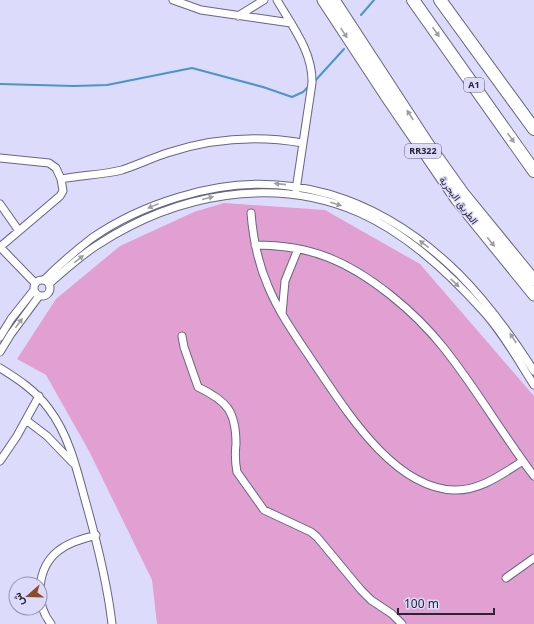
<svg xmlns="http://www.w3.org/2000/svg" width="534" height="624" viewBox="0 0 534 624" font-family="'Noto Sans',Vazirmatn,sans-serif">
<style>
.green{fill:#e29fd2}
.lines{fill:none;stroke-linecap:round;stroke-linejoin:round}
.stream{stroke:#4a95ca;stroke-width:2}
.street-casing{stroke:#676582;stroke-width:9}
.primary-casing{stroke:#676582;stroke-width:13}
.highway-casing{stroke:#676582;stroke-width:14}
.street{stroke:#fff;stroke-width:7}
.primary{stroke:#fff;stroke-width:11}
.highway{stroke:#fff;stroke-width:12}
.oneway{fill:#9e9da3}
.labels{text-anchor:middle;stroke-width:3;stroke-linejoin:round;paint-order:stroke}
.shield{fill:#dddbfc;stroke:#5e5c6f;stroke-width:1}
.shield-label{font-size:9px;font-weight:bold;fill:#272633}
.street-label{font-size:10px;fill:#272633;stroke:#dddbfc}
</style>
<rect width="100%" height="100%" fill="#dddbfc"/>
<path class="green" d="M 224,203 L 325,210 L 420,264 L 534,396 L 534,624 L 157,624 L 152,580 L 89,451 L 46,375 L 17,359 L 56,299 L 120,246 L 194,212 Z"/>
<g class="lines">
<path class="stream" d="M 361,15 L 374,0
M 314,82 L 344,49
M 0,84 L 74,86 L 107,85 L 192,68 L 263,87 L 292,97 L 303,92 L 309,86"/>
<defs>
<path id="street" d="M 173,0 L 201,10 L 291,23
M 277,0 C 292,26 313,52 312,83 L 296,190
M 238,16 L 264,0
M 0,158 L 49,163 L 56,168 L 61,179 C 81,175 102,175 122,170 C 137,165 152,158 167,153 C 212,138 257,135 303,143
M 0,204 L 19,231
M 251,213 C 253,238 258,263 268,286 C 279,313 297,338 313,362 C 344,407 392,488 454,490 C 480,491 502,474 523,461
M 255,245 C 279,245 304,248 327,257 C 369,273 415,312 443,347 C 476,388 502,434 534,476
M 0,247 L 60,196 L 63,191 L 61,179
M 0,247 L 35,283
M34 288a8 8 0 1 1 16 0a8 8 0 1 1-16 0Z
M 44,280 C 59,265 75,251 92,238 C 118,220 149,206 179,197 C 285,164 380,197 458,273 C 488,303 511,335 534,371
M 49,284 C 65,270 81,255 99,244 C 176,194 274,175 360,213 C 407,234 449,273 483,311 C 503,333 518,360 534,385
M 282,314 L 285,281 L 298,249
M 182,336 L 184,347 L 198,387 C 227,401 236,411 236,444 C 235,453 235,462 237,472 L 264,510 L 311,532 L 317,537 L 361,590 L 371,600 L 392,614 L 402,624
M 0,337 L 11,319 L 34,290
M 0,352 L 11,334 L 39,296
M 0,368 C 18,379 36,391 49,409 C 68,434 76,466 84,496 C 96,538 107,580 112,624
M 26,420 L 47,436 L 73,463
M 0,461 L 17,436 L 39,396
M 506,578 L 534,558
M 51,624 C 34,602 37,568 58,551 C 69,542 83,539 96,535"/>
<path id="primary" d="M 323,0 L 388,99 L 457,200 L 534,295
M 334,0 L 428,144 L 463,193 L 534,280"/>
<path id="highway" d="M 413,0 L 534,171
M 440,0 L 534,129"/>
</defs>
<use href="#street" class="street-casing"/>
<use href="#primary" class="primary-casing"/>
<use href="#highway" class="highway-casing"/>
<use href="#street" class="street"/>
<use href="#primary" class="primary"/>
<use href="#highway" class="highway"/>
</g>
<defs><path id="oneway-solid" d="M-6-.8H1V-3.2L6.5 0L1 3.2V.8H-6Z"/></defs>
<g class="oneway">
<use href="#oneway-solid" transform="translate(436 32) rotate(55)"/>
<use href="#oneway-solid" transform="translate(344 33) rotate(57)"/>
<use href="#oneway-solid" transform="translate(410 115) rotate(-123)"/>
<use href="#oneway-solid" transform="translate(511 138) rotate(55)"/>
<use href="#oneway-solid" transform="translate(280 184) rotate(-174)"/>
<use href="#oneway-solid" transform="translate(208 198) rotate(-14)"/>
<use href="#oneway-solid" transform="translate(336 204) rotate(18)"/>
<use href="#oneway-solid" transform="translate(153 206) rotate(158)"/>
<use href="#oneway-solid" transform="translate(491 242) rotate(51)"/>
<use href="#oneway-solid" transform="translate(424 244) rotate(-142)"/>
<use href="#oneway-solid" transform="translate(79 259) rotate(-38)"/>
<use href="#oneway-solid" transform="translate(455 283) rotate(44)"/>
<use href="#oneway-solid" transform="translate(19 323) rotate(-54)"/>
<use href="#oneway-solid" transform="translate(513 338) rotate(-123)"/>
</g>
<g class="labels">
<g class="shield">
<rect x="464" y="78" width="20" height="14" rx="3"/>
<rect x="405" y="144" width="36" height="14" rx="3"/>
</g>
<g class="shield-label">
<text x="474" y="88">A1</text>
<text x="423" y="154">RR322</text>
</g>
<g class="street-label">
<text transform="translate(459 200) rotate(53)" y="4">الطريق البحرية</text>
</g>
</g>
<g transform="translate(28 596) rotate(250)"><circle r="19" fill="#dddbfc" stroke="#9493ac"/>
<path d="M0-3L7 15L0 10L-7 15Z" fill="#904a25"/>
<text y="-6" font-size="11" font-weight="bold" text-anchor="middle" fill="#272633">ش</text>
</g>
<path d="M398 608v6h96v-6" fill="none" stroke="#272633" stroke-width="2"/>
<text x="404" y="608" font-size="12" fill="#272633" stroke="#dddbfc" stroke-width="3" paint-order="stroke">100 m</text>
</svg>
